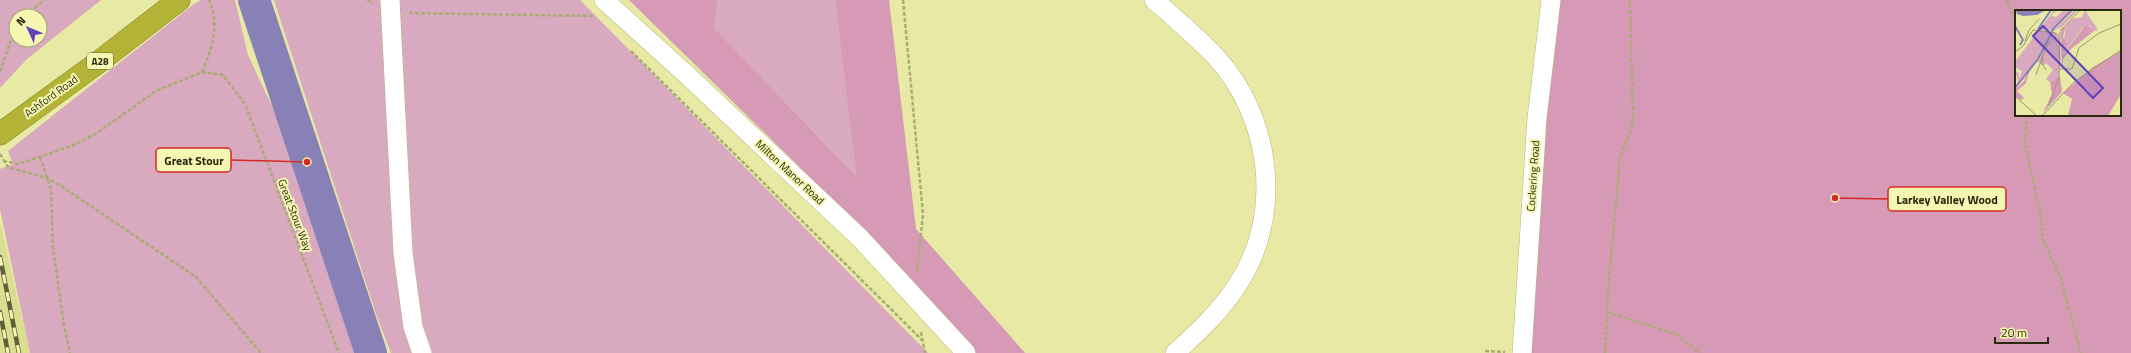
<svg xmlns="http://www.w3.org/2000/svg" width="2131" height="353" viewBox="0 0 2131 353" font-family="'Titillium Web',sans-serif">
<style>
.built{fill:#dbdd90}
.green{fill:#d8a9bf;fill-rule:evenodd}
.forest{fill:#d699b6;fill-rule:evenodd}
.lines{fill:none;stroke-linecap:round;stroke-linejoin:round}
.river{stroke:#8881b8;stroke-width:32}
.minor-casing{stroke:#b8b976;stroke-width:20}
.highway-casing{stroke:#838329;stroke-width:23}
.path{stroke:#abac74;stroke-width:2.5;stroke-dasharray:4 2;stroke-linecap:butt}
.minor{stroke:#fff;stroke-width:19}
.highway{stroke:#b3b337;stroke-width:22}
.rail-casing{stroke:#5f6039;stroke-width:4.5}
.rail{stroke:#f4f6b1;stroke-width:3;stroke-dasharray:9;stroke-linecap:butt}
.labels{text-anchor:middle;stroke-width:4;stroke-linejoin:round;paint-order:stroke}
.shield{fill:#f4f6b1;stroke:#66663f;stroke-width:1}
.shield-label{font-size:10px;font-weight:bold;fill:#29290e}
.street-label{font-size:11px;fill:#29290e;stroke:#f4f6b1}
.inset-river{fill:none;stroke:#8881b8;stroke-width:2}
.inset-road{fill:none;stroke:#9b9c68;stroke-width:1}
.view{fill:#6042ba;fill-opacity:0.15;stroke:#6042ba;stroke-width:2}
.inset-edge{fill:none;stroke:#29290e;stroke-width:2}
.leader{fill:none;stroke:#d62828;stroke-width:1.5}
.callout-dot{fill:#d62828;stroke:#f4f6b1;stroke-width:1.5}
.callout{fill:#f4f6b1;stroke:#d62828;stroke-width:1.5}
.callout-label{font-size:12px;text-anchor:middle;font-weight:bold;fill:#29290e}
</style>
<rect width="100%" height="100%" fill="#e7e9a4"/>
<path class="built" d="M 0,222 L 26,336 L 30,353 L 0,353 Z"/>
<path class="green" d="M 0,0 L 101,0 L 27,59 L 0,88 ZM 16,16 L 40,16 L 40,40 L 16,40 Z
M 201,0 L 235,0 L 248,55 L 284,132 L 336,275 L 363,353 L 30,353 L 0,209 L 0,169 L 13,164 L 8,151 L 194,4 Z
M 274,0 L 580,0 L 928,353 L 391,353 L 376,314 Z
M 687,0 L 835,0 L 858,178 Z"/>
<path class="forest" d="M 629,0 L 717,0 L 714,28 L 857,177 L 835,0 L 889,0 L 916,229 L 1025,353 L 976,353 L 882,248 Z
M 1558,0 L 2131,0 L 2131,353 L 1529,353 L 1546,105 ZM 2016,11 L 2120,11 L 2120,115 L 2016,115 Z"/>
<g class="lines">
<path class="river" d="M 254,0 L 371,353"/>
<defs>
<path id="minor" d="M 390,0 L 403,253 L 413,327 L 422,353
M 604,0 L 686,74 L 860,238 L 966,353
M 1154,0 C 1175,18 1196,36 1215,56 C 1271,116 1284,214 1238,284 C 1221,311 1198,332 1175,353
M 1522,353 L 1537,118 L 1551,0"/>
<path id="highway" d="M 0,134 L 100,61 L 179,0"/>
</defs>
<use href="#minor" class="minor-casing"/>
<use href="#highway" class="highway-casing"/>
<path class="path" d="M 367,0 L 373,3
M 903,0 L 923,214 L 917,274
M 2007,0 L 2016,23
M 409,13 L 594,16
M 25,16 L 44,0
M 631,51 L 923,341
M 0,72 L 16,25
M 202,72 C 212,50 220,24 209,0
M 2027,115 L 2025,143 L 2042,222 L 2042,238 L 2060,276 L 2081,353
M 0,154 L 8,167 L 47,178 L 58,184 L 196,277 L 261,353
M 40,157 L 51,189 L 53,248 L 64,325 L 70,353
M 3,161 L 19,164 L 74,145 L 97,133 L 156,91 L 202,72 L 223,75 L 245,104 L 339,353
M 1607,312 L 1676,334 L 1700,353
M 921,332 L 925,353
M 1485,351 L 1505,352
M 1605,353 L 1608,290 L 1620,158 L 1633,123 L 1630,0"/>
<use href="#minor" class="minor"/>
<use href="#highway" class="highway"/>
<defs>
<path id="rail" d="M 0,257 L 19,353
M 0,312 L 8,353"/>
</defs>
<use href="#rail" class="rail-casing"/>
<use href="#rail" class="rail"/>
</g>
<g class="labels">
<rect class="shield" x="87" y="53" width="26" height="16" rx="3"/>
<g class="shield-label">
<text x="100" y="65">A28</text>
</g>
<g class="street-label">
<text transform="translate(51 96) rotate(-36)" y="4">Ashford Road</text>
<text transform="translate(790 172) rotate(43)" y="4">Milton Manor Road</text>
<text transform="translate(1533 176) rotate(-86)" y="4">Cockering Road</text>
<text transform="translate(295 215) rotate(69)" y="4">Great Stour Way</text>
</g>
</g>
<g transform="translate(2015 10)">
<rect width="106" height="106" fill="#e7e9a4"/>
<path d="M 39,0 L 42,0 L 36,6 L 41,7 L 49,0 L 56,0 L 37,21 L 25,19 ZM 60,0 L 63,0 L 47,17 L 39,20 ZM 70,0 L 83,20 L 79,21 L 73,15 L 67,18 L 47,46 L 51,15 L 57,9 L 67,7 ZM 23,21 L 36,22 L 22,50 L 0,77 L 3,71 L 0,61 L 4,63 L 4,69 L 7,61 L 0,57 L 0,52 ZM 37,22 L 44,24 L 45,28 L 44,67 L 35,72 L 31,69 L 38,60 L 31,53 L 28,56 L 23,52 Z" fill="#d8a9bf"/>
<path d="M 51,15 L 48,27 L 52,34 L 48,38 L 48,45 L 68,18 L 72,15 L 79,21 L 56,39 L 48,49 L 47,58 L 46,20 ZM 106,41 L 106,84 L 93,106 L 53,106 L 57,89 L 48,83 L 78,57 ZM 23,50 L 15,59 L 11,73 L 2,81 L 9,88 L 6,90 L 0,86 L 0,80 L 9,71 L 16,56 ZM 45,66 L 47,82 L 28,103 L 37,84 L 35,72 Z" fill="#d699b6"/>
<path d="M 1,0 L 31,0 L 22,5 L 8,6 L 2,4 Z" fill="#8881b8"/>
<path class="inset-river" d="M 0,16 L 8,30 L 5,35M 23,19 L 36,0M 0,78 L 23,49 L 39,18 L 57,0"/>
<path class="inset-road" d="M 45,21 L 65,0M 10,31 L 14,20 L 24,9M 0,42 L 8,36 L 18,20 L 41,23M 28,44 L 27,54 L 31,60M 45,59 L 57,59 L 64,38 L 84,23 L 106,14M 21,65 L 31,37 L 42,23M 0,86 L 22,106M 34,95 L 44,67 L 45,22M 27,106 L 60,71 L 106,40"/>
<path class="view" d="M 28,16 L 88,78 L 78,88 L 18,26 Z"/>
<rect width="106" height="106" class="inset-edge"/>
</g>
<path class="leader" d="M307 162L231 160M1835 198L1888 199"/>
<g class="callout-dot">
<circle cx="307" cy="162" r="4"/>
<circle cx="1835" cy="198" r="4"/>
</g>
<g class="callout">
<rect x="156" y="148" width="75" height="24" rx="4"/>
<rect x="1888" y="187" width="118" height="24" rx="4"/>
</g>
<g class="callout-label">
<text x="194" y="165">Great Stour</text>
<text x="1947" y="204">Larkey Valley Wood</text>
</g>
<g transform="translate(28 28) rotate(314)"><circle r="19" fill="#f4f6b1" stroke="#a3a470"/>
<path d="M0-3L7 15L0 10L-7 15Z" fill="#6042ba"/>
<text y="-6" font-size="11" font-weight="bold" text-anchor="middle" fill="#29290e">N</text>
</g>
<path d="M1995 337v6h53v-6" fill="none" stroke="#29290e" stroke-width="2"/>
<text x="2001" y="337" font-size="12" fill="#29290e" stroke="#f4f6b1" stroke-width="3" paint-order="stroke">20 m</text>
</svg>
